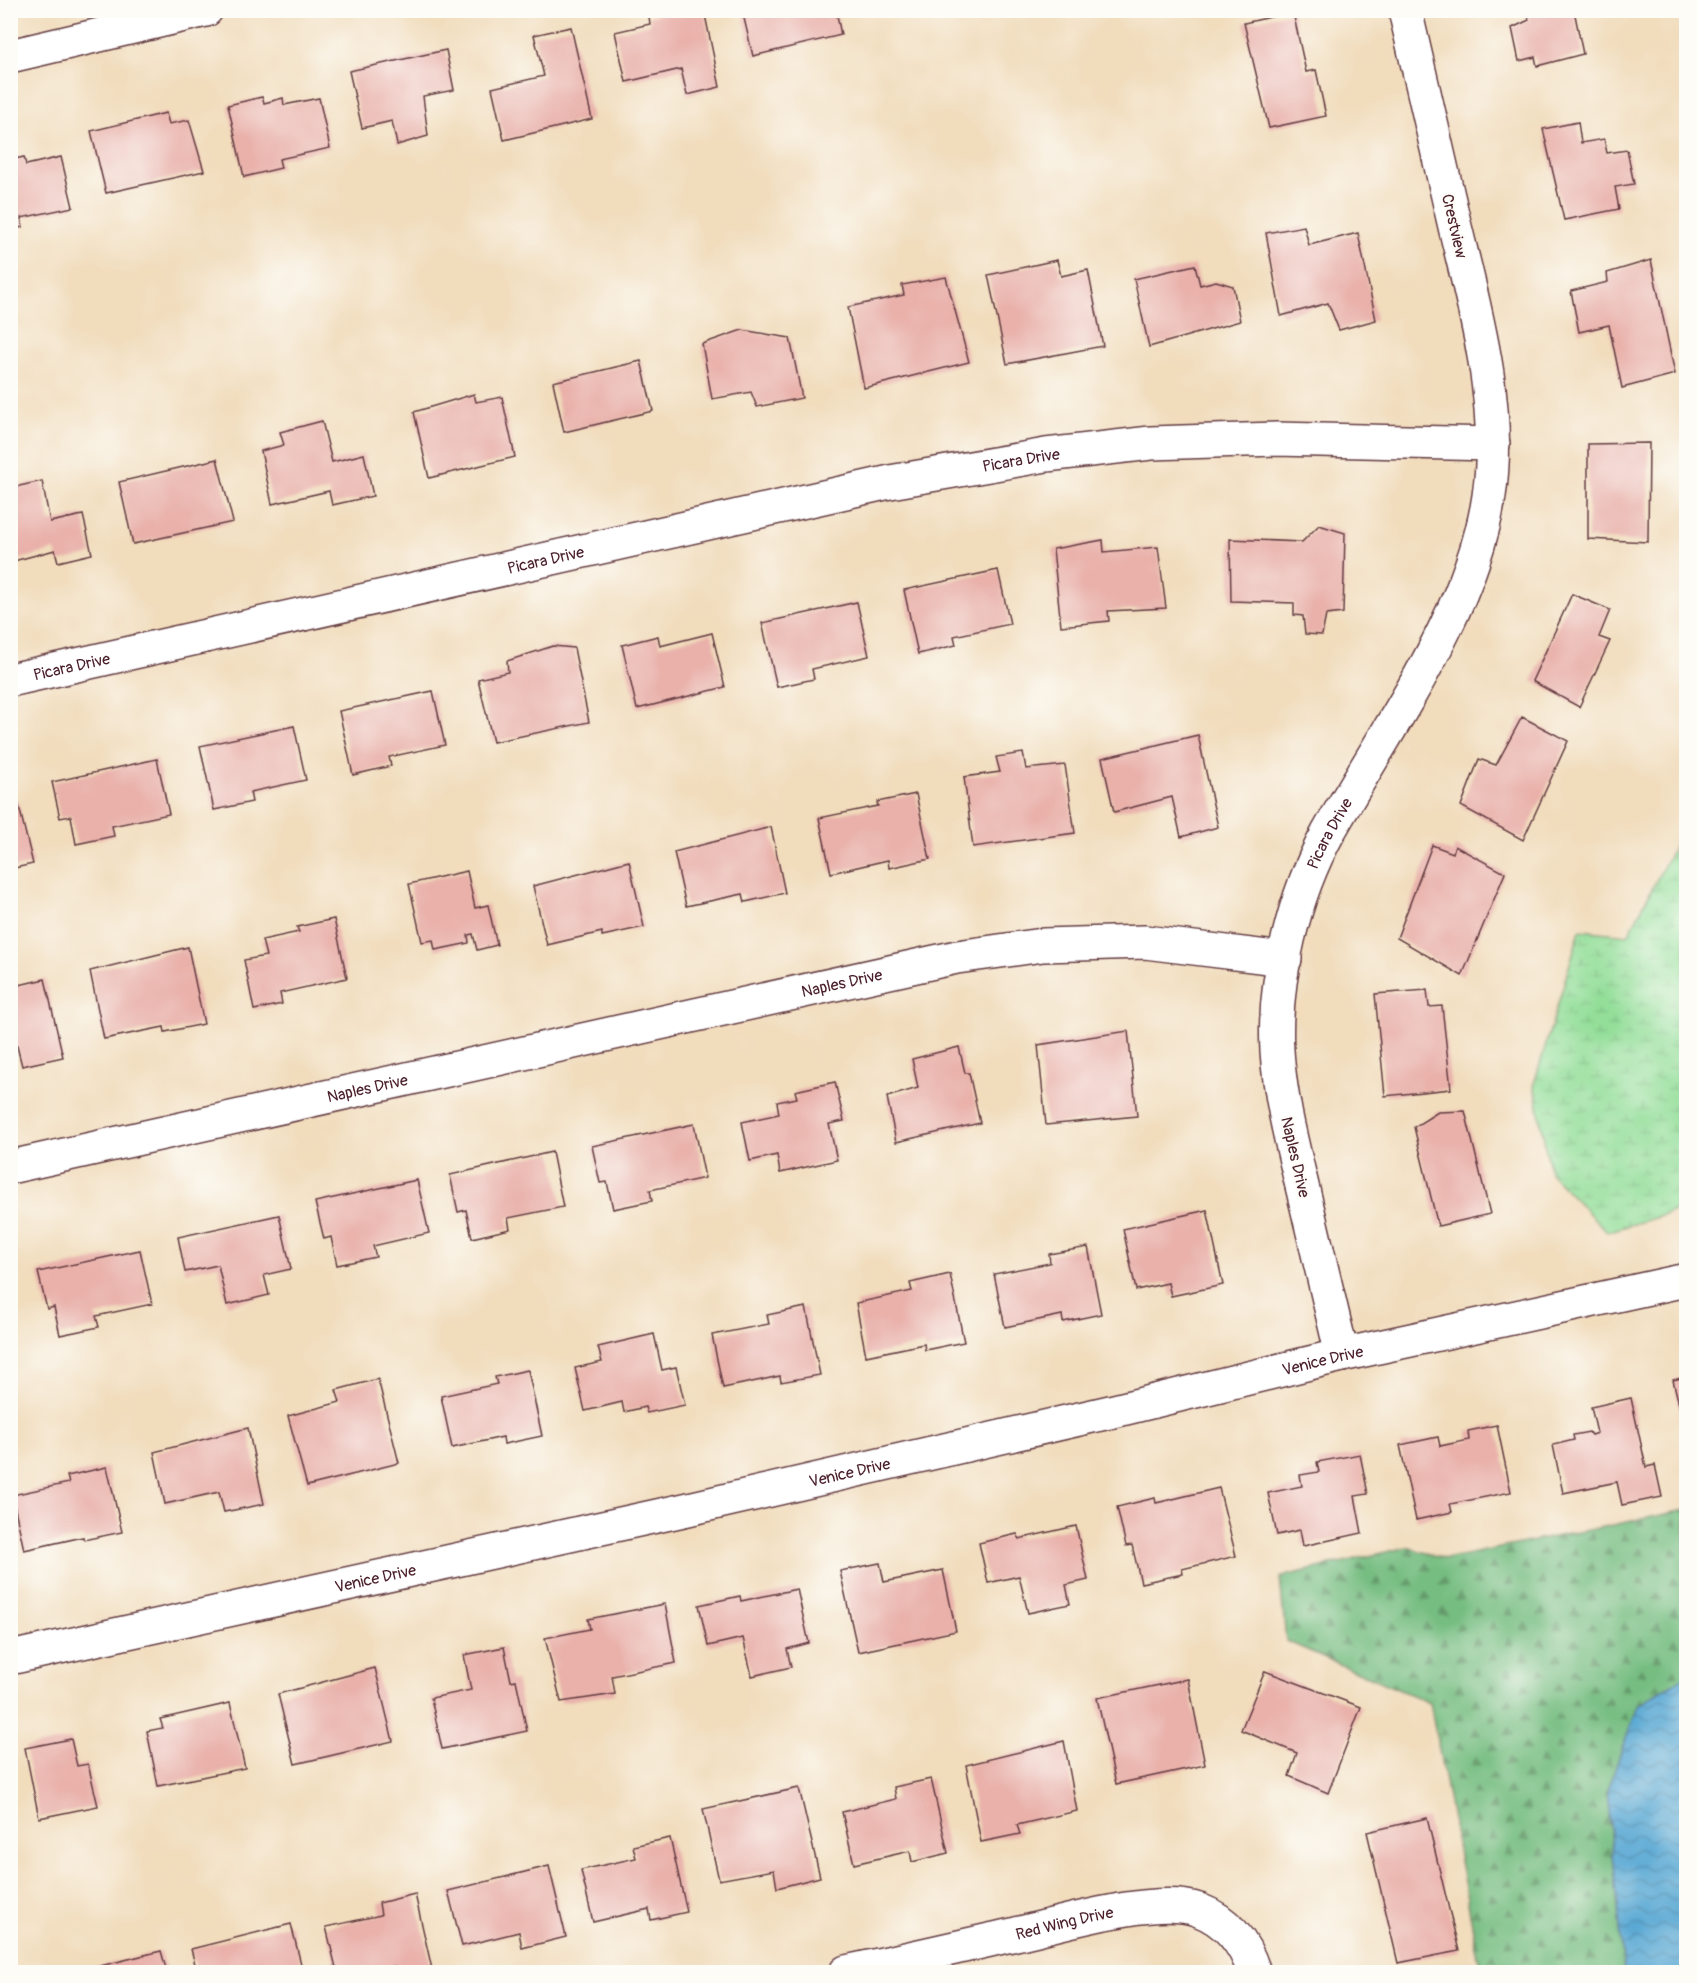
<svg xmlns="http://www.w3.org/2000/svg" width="1697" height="1983" viewBox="0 0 1697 1983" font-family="Pangolin,sans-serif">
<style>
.forest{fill:url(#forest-firs);stroke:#606e56;stroke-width:1.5}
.wetland{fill:url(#wetland-marsh);stroke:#6e7e62;stroke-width:1.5}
.water{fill:url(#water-waves);stroke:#526480;stroke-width:1.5}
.building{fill:#e9b1aa}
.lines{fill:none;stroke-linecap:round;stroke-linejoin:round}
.street-casing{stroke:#633b41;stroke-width:36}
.street{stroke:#fff;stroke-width:33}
.labels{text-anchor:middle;stroke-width:4.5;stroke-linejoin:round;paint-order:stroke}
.street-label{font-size:16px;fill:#4a1f2b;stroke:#fdfcf7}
</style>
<defs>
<pattern id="forest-firs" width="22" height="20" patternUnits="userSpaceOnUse" patternTransform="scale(1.5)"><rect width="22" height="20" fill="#76bd81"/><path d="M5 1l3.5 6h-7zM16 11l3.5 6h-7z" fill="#63996a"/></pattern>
<pattern id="wetland-marsh" width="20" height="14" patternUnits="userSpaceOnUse" patternTransform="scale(1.5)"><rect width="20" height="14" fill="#93de99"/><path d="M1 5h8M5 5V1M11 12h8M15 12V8" fill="none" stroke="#80be84"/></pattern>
<pattern id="water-waves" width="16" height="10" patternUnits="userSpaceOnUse" patternTransform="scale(1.5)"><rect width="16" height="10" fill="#5aa9d4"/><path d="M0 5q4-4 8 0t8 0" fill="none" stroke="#4c89ac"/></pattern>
</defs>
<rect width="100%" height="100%" fill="#fdfcf7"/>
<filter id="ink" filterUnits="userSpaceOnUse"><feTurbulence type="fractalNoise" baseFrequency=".0167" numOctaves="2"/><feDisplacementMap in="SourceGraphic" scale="12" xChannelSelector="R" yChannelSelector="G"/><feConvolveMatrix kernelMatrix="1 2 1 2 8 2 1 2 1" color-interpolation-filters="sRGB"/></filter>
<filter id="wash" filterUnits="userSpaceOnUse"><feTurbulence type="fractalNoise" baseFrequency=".008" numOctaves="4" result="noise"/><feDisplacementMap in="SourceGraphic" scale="24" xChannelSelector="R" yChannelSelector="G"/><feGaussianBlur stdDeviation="1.35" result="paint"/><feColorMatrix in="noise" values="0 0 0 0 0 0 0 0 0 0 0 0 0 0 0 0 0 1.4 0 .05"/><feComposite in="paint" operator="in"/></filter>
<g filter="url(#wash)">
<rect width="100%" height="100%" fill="#f1dcbc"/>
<path class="forest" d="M 1686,1510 L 1686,1972 L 1481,1972 L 1430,1703 L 1286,1641 L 1280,1577 L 1407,1547 L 1446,1559 Z"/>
<path class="wetland" d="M 1686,823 L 1686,1205 L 1664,1215 L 1607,1232 L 1550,1173 L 1534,1084 L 1580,930 L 1628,935 Z"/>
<path class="water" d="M 1686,1675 L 1686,1972 L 1624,1972 L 1607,1790 L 1638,1706 Z"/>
<g id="blocks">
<path class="building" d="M 667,10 L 704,10 L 720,87 L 687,95 L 681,69 L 626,82 L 615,32 L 650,24 L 649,17 Z
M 742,10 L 836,10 L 841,35 L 753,56 Z
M 1527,10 L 1574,10 L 1583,54 L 1537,66 L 1535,57 L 1519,61 L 1512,28 L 1529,20 Z
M 1293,12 L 1306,72 L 1316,70 L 1326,116 L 1269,128 L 1244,23 Z
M 571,27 L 592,119 L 504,140 L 492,88 L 544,76 L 534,35 Z
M 446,50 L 454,90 L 423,96 L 428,136 L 397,145 L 392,121 L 362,128 L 349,71 Z
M 262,97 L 264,103 L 283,98 L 284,105 L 319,98 L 330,148 L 279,159 L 281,168 L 244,177 L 228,105 Z
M 166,113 L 169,124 L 189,120 L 204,171 L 106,193 L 91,131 Z
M 1578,122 L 1581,143 L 1604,139 L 1607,153 L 1627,150 L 1634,184 L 1615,187 L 1619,209 L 1564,220 L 1543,129 Z
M 24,157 L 26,165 L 61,157 L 73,207 L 21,218 L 23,227 L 10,230 L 10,160 Z
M 1304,226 L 1309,245 L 1358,233 L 1376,320 L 1339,330 L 1328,303 L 1281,316 L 1266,233 Z
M 1057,260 L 1061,276 L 1088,270 L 1103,346 L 1007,364 L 988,275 Z
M 1651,260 L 1675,374 L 1622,388 L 1609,325 L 1579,332 L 1571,291 L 1608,282 L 1607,273 Z
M 1195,265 L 1200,285 L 1216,281 L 1233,286 L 1240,321 L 1149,347 L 1134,279 Z
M 946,277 L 969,362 L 864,388 L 848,307 L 904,295 L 902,285 Z
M 742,330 L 790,338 L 802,398 L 757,407 L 751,392 L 712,399 L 702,344 Z
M 641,361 L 653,411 L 564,432 L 553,382 Z
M 474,394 L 476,402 L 502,397 L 515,457 L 429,478 L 414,412 Z
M 322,421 L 332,462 L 364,454 L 373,496 L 332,505 L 329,491 L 272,504 L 261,451 L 284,445 L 280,432 Z
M 1649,443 L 1648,542 L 1588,539 L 1588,444 Z
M 217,459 L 233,522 L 133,544 L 119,482 Z
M 42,481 L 50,522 L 83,515 L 92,554 L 58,562 L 55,550 L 10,562 L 10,488 Z
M 1319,525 L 1345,533 L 1343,613 L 1326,615 L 1322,635 L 1305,634 L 1303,616 L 1294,615 L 1294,603 L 1231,601 L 1230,539 L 1302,542 Z
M 1103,540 L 1104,552 L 1158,547 L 1166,608 L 1108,611 L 1109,621 L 1061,626 L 1053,549 Z
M 998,570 L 1010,624 L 954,636 L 956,645 L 918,654 L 904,590 Z
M 1572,594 L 1610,610 L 1599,637 L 1610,641 L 1579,707 L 1532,681 Z
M 857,602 L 869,656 L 812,669 L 814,679 L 777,687 L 762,623 Z
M 712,633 L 725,687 L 637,709 L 622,645 L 658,636 L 660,646 Z
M 553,646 L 574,648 L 589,722 L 493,742 L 478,679 L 508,672 L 507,661 Z
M 433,691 L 445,745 L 389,757 L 391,766 L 353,775 L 339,711 Z
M 1522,717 L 1568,741 L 1523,840 L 1461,806 L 1479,759 L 1496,765 Z
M 294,726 L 306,780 L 250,792 L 252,802 L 214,810 L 200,746 Z
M 1198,735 L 1218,827 L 1181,837 L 1172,797 L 1114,812 L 1102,758 Z
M 1023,753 L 1026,769 L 1065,765 L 1075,833 L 973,847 L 964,777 L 1000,772 L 996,757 Z
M 157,759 L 169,814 L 112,826 L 114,836 L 76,844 L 71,816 L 60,818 L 52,782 Z
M 916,794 L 930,859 L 889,868 L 888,860 L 831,873 L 819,818 L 878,806 L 877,802 Z
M 18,802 L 33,864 L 10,869 L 10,804 Z
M 771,827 L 785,893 L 745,902 L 743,894 L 686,906 L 674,852 Z
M 1432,845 L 1453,853 L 1455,846 L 1505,873 L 1462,976 L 1397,938 Z
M 629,861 L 644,927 L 602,936 L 602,932 L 547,945 L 533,886 Z
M 467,871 L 475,908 L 488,905 L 497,945 L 477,950 L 473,934 L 468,935 L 469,943 L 435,950 L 433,940 L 422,942 L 409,884 Z
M 334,919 L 347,978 L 280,993 L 282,1004 L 254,1010 L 244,960 L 266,956 L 262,940 L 299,932 L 297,927 Z
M 188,947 L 204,1024 L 165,1032 L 164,1027 L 104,1039 L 90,971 Z
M 45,979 L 63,1057 L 22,1066 L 17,1046 L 10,1048 L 10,987 Z
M 1427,990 L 1429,1007 L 1442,1006 L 1451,1089 L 1385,1096 L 1375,994 Z
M 1128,1031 L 1137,1116 L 1046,1125 L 1038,1045 Z
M 959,1047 L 965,1073 L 969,1073 L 980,1123 L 896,1142 L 887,1097 L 918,1088 L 912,1059 Z
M 835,1082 L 844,1121 L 829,1124 L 837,1160 L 780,1173 L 777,1155 L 750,1161 L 742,1122 L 779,1114 L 777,1102 L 797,1098 L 795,1091 Z
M 1465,1111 L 1490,1214 L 1438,1226 L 1414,1127 L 1438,1112 Z
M 694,1124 L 705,1178 L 650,1190 L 652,1201 L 613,1209 L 607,1182 L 600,1183 L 592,1146 Z
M 552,1152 L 563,1207 L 508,1218 L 510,1229 L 472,1238 L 466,1210 L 458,1212 L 450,1175 Z
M 417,1180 L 429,1233 L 373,1246 L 376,1257 L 337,1265 L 331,1237 L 324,1239 L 315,1202 Z
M 1207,1210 L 1223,1285 L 1171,1296 L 1168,1283 L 1136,1290 L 1123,1229 Z
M 279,1215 L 291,1269 L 264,1275 L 269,1295 L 227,1305 L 218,1265 L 185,1272 L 178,1237 Z
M 1088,1247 L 1101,1314 L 1063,1322 L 1062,1315 L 1005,1327 L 994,1274 L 1050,1263 L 1049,1254 Z
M 140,1250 L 152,1304 L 96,1316 L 99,1327 L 60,1335 L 54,1307 L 47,1309 L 38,1272 Z
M 950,1274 L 964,1342 L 925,1350 L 924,1344 L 866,1356 L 856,1303 L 912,1291 L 910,1283 Z
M 806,1307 L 820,1375 L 781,1382 L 780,1376 L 723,1388 L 712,1335 L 769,1324 L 767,1315 Z
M 654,1334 L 662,1370 L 676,1367 L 685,1405 L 647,1413 L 645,1407 L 624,1412 L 622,1402 L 585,1411 L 575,1368 L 602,1362 L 598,1347 Z
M 528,1370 L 542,1436 L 504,1444 L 503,1437 L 452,1448 L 441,1396 L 497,1384 L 495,1377 Z
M 1686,1377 L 1686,1433 L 1673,1380 Z
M 378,1379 L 399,1463 L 307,1486 L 288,1416 L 340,1402 L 336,1390 Z
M 1631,1398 L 1646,1467 L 1655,1465 L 1662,1497 L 1622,1505 L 1617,1482 L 1563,1493 L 1553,1445 L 1574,1440 L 1573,1435 L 1589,1432 L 1591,1435 L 1597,1433 L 1591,1407 Z
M 1497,1425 L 1511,1492 L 1450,1504 L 1452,1512 L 1416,1520 L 1400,1445 L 1438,1437 L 1440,1446 L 1469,1440 L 1468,1431 Z
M 248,1428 L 264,1504 L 224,1512 L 219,1492 L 165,1504 L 154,1452 Z
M 1360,1454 L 1368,1494 L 1355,1496 L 1362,1533 L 1303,1546 L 1300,1530 L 1277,1535 L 1268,1493 L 1302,1486 L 1300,1475 L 1319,1472 L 1317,1462 Z
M 107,1467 L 122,1532 L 84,1540 L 83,1537 L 24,1550 L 12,1495 L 69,1483 L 67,1476 Z
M 1219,1488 L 1236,1556 L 1182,1569 L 1183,1574 L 1141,1583 L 1132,1545 L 1126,1546 L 1117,1507 L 1155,1498 L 1156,1503 Z
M 1076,1526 L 1088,1580 L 1066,1585 L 1070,1604 L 1028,1613 L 1019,1576 L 988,1583 L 979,1543 L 1017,1534 L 1019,1539 Z
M 880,1563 L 884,1582 L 943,1570 L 956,1631 L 858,1652 L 840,1571 Z
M 797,1589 L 809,1643 L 787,1649 L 791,1667 L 752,1676 L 743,1638 L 708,1646 L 699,1605 L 740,1596 L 741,1601 Z
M 665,1604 L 676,1663 L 612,1676 L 615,1694 L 561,1702 L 545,1638 L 590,1629 L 588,1619 Z
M 504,1647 L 511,1681 L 516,1680 L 527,1731 L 442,1749 L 431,1698 L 471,1690 L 464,1655 Z
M 375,1668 L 393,1741 L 295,1764 L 278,1694 Z
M 1265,1671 L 1361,1707 L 1328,1793 L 1289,1776 L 1297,1753 L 1241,1730 Z
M 1188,1679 L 1205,1765 L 1116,1784 L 1097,1698 Z
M 230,1703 L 245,1768 L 158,1786 L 147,1731 L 163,1728 L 160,1719 Z
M 71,1739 L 77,1766 L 88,1764 L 98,1806 L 39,1818 L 25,1748 Z
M 1064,1741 L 1077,1811 L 1017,1825 L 1020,1834 L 981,1842 L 966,1765 Z
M 931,1779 L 948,1853 L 912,1862 L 910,1851 L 854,1864 L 842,1812 L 896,1799 L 894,1787 Z
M 799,1788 L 820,1877 L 777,1888 L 774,1870 L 719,1880 L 703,1809 Z
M 1427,1818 L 1459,1951 L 1398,1963 L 1367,1832 Z
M 670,1838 L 687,1912 L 651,1920 L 649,1909 L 593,1922 L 581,1870 L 636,1858 L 633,1846 Z
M 549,1866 L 566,1937 L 522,1948 L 519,1932 L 462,1946 L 448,1891 Z
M 415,1894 L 432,1969 L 395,1972 L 394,1967 L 368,1972 L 337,1972 L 326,1927 L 381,1915 L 379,1903 Z
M 291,1924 L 303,1972 L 197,1972 L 191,1949 Z
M 161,1951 L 167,1972 L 76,1972 Z"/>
</g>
</g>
<g filter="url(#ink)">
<use href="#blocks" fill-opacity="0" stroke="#633b41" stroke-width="1.5"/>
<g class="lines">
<defs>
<g id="street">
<path d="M 10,56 L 206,10"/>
<path id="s1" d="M 10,680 L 890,482 L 1046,455 L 1151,443 L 1276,439 L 1493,444"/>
<path id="s2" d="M 10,1167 L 957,957 L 1043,945 L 1145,942 L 1285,959"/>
<path id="s3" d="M 1342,1355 C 1329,1300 1316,1245 1303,1190 C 1292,1144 1280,1098 1277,1051 C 1273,980 1294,895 1328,833 C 1385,731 1472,613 1489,496 C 1502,407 1477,317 1456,231 C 1439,158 1422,84 1405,10"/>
<path id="s4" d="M 10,1658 L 684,1510 L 1114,1411 L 1342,1355 L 1686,1280"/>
<path id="s5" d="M 846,1972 C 903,1960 959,1947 1016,1934 C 1060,1924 1157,1894 1199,1910 C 1228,1921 1245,1944 1254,1972"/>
</g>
</defs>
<use href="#street" class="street-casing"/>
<use href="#street" class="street"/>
</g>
</g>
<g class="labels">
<g class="street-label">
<text transform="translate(1455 226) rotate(77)" y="6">Crestview</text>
<text dy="6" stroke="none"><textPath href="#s1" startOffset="1035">Picara Drive</textPath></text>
<text dy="6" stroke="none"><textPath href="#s1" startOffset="549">Picara Drive</textPath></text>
<text dy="6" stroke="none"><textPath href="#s1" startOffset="63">Picara Drive</textPath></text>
<text dy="6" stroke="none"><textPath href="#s3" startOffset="538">Picara Drive</textPath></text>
<text dy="6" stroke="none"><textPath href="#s2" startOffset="852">Naples Drive</textPath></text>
<text dy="6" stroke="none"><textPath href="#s2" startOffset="366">Naples Drive</textPath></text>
<text transform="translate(1296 1157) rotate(77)" y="6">Naples Drive</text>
<text dy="6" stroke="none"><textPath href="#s4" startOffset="1346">Venice Drive</textPath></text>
<text dy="6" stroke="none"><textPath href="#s4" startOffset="860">Venice Drive</textPath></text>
<text dy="6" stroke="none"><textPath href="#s4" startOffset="374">Venice Drive</textPath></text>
<text dy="6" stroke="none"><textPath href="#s5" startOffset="224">Red Wing Drive</textPath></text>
</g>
</g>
<rect width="1697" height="1983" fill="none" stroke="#fdfcf7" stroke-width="36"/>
</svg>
